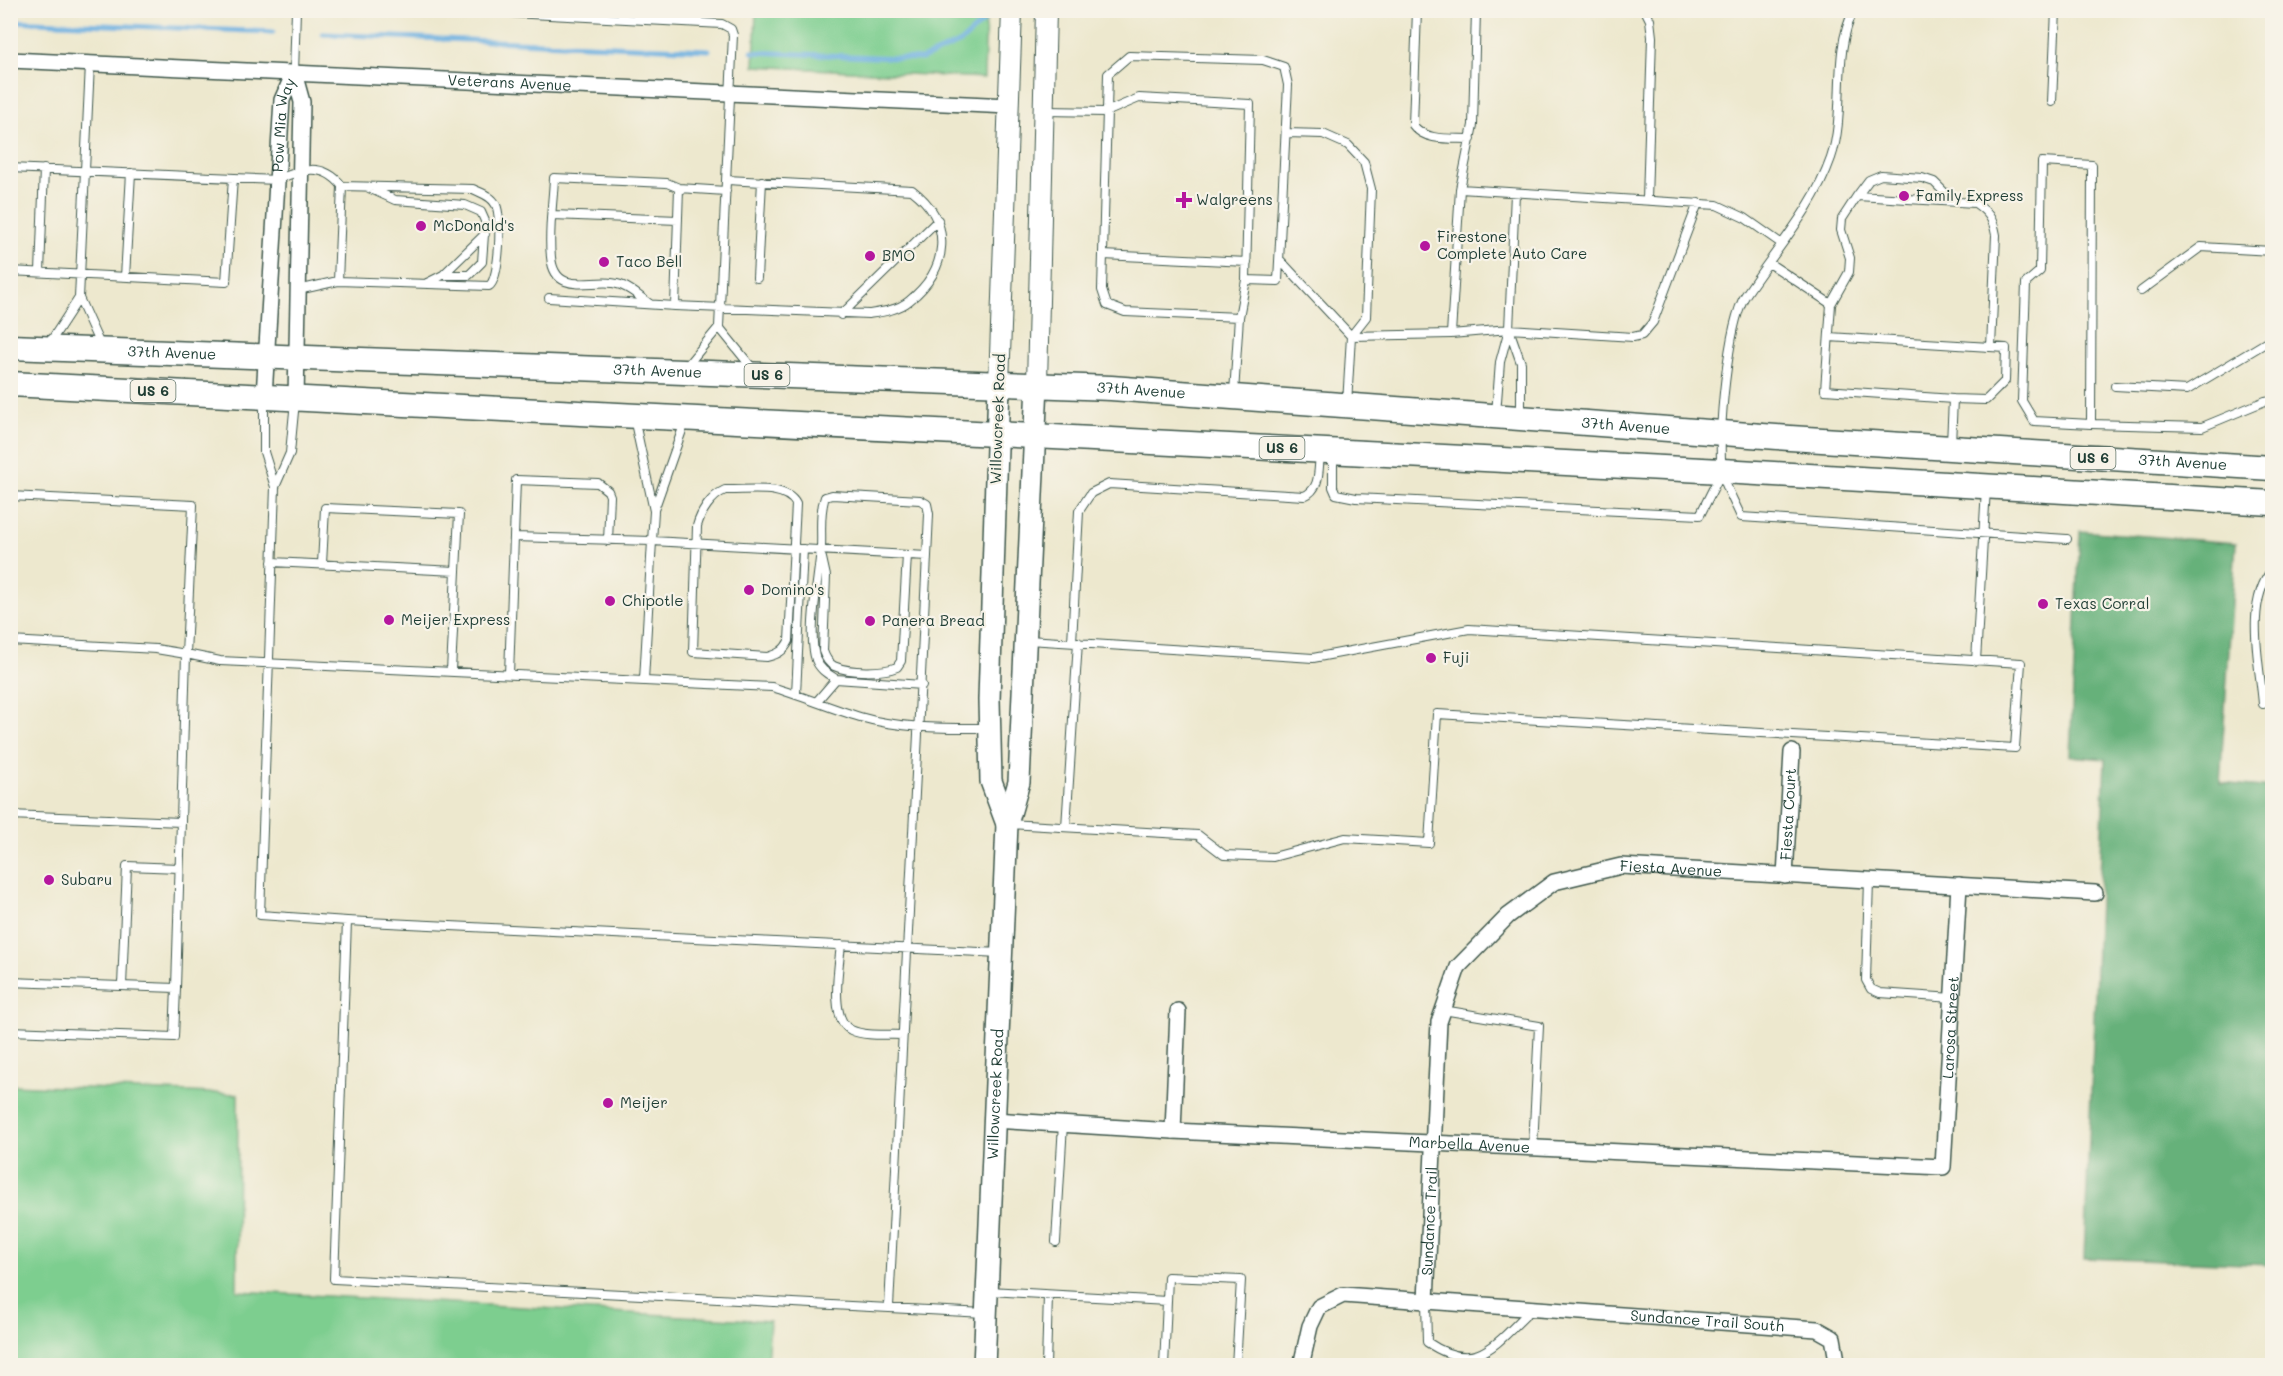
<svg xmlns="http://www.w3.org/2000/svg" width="2283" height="1376" viewBox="0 0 2283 1376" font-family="Mali,sans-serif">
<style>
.green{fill:#7dce8f;stroke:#4e8662;stroke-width:1.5}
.forest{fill:#66b17a;stroke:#427757;stroke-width:1.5}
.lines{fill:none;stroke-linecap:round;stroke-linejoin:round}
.stream{stroke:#6aafe0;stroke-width:5}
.service-casing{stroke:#3e574b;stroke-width:10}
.minor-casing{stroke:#3e574b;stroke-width:18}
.tertiary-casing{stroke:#3e574b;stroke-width:22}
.secondary-casing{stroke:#3e574b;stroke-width:24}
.primary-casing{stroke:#3e574b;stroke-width:27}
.service{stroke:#fff;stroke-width:8}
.minor{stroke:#fff;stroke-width:15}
.tertiary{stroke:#fff;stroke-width:20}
.secondary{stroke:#fff;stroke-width:21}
.primary{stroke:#fff;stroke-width:24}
.poi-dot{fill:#b5179e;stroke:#f7f3e8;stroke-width:2}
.labels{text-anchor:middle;stroke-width:4.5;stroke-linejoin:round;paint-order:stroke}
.shield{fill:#f7f3e8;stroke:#60746a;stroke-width:1.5}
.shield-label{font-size:14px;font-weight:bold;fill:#1f3d34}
.street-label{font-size:15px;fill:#1f3d34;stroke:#f7f3e8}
.poi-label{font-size:15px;fill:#1f3d34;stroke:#f7f3e8;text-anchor:start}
</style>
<rect width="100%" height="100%" fill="#f7f3e8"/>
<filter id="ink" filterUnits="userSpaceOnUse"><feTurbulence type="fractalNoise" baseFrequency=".0167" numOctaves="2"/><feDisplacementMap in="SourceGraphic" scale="12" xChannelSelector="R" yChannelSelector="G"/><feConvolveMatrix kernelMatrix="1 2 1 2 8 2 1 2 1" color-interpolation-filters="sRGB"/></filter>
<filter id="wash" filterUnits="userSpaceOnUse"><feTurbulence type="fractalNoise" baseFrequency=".008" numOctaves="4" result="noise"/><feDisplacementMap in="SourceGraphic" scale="24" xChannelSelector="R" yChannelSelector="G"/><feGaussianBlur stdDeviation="1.35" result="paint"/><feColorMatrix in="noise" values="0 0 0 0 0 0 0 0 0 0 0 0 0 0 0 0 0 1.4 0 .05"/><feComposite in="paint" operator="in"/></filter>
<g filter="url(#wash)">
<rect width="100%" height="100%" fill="#ede8ce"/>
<path class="green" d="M 756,11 L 986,11 L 984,78 L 754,66 Z
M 11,1085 L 238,1094 L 237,1291 L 770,1321 L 767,1365 L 11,1365 Z"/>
<path class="forest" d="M 2080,531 L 2236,543 L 2220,783 L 2272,788 L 2272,1265 L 2084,1258 L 2105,759 L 2070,756 Z"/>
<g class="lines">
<path class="stream" d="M 10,21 L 273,32
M 323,34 L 709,50
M 752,52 L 922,59 L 961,42 L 983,22"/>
</g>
</g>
<g filter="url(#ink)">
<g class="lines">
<defs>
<path id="service" d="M 453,10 L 722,24 L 731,29 L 733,35 L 719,327 L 685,368
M 1417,10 L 1413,125 C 1425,142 1452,138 1471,139
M 1476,10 L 1473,125 L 1460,189 L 1717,205 L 1745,218 L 1782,244
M 1645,10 L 1650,20 L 1652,37 L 1647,200
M 1854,10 C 1831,54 1847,111 1831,158 C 1813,210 1775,250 1745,296 C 1728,323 1717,438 1722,470 C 1724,486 1735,502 1741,517 L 2067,539
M 294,73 L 296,10
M 2052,102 L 2056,10
M 1045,111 L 1106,112 L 1139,98 L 1250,104 L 1246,280 L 1239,317 L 1234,393
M 1286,133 L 1323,134 L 1348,145 L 1364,162 L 1371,189 L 1366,317 L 1351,336
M 10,168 L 277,180 C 301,169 323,162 342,186 L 338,281
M 369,188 L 395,200 L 465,205 L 481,212 L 485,221 L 482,262 L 469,275 L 443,275 L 427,283
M 726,191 L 679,188 L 675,306 L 869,314 C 882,312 898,310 909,301 C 949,269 954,222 912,190 L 727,180
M 1857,196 L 1869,180 L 1881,175 L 1922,178 L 1934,182 L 1954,202
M 553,215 L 678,220
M 1103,255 L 1247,262
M 1280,260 L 1351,336 L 1347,404
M 1769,263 L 1831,304 L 1825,390 L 1953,399 L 1951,444
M 10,271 L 226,282 L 233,178
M 40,272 L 44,169
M 443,275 L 485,234
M 125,277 L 131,173
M 757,278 L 762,181
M 298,290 L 338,281 L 489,286 C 500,279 502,217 496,205 C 492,196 481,193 473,189 L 342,186
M 2141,291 L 2201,247 L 2272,251
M 79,298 L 90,64
M 549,298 L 675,306
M 650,304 C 642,299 633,290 623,286 C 599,274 555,301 551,257 C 548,232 553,203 554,178 L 667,183 L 679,188
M 1831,304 L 1849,272 L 1850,258 L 1841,230 L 1842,219 L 1857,196 L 1975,203 C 1988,212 1993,218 1996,235 L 1991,347
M 841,315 L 938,220
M 1239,317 L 1125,312 L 1107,305 L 1102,290 L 1108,74 L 1129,56 L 1263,60 L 1284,67 L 1288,85 L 1278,281 L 1246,280
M 719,327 L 753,369
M 1509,329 L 1515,193
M 1451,334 L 1509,329 L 1633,337 L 1642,335 L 1653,322 L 1698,203
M 1351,336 L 1451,334 L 1460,189
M 1829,337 L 2006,348 L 2005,381 L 1986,400 L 1953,399
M 49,344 L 79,298 L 101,347
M 2115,386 L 2187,390 L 2272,339
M 264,401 L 264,452 L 275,487 L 260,915 L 347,921 L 1000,953
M 1496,414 L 1500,362 L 1509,329 L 1521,363 L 1521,414
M 2091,424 L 2034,421 L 2022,401 L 2026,283 L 2040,271 L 2042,162 L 2092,165 L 2091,424 L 2202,427 L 2265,401 L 2272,400
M 1333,455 L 1333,487 L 1336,494 L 1356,498 L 1700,515 L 1720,475
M 275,487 L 290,453 L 295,401
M 725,490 C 746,491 785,483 796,504 L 789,641 C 784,651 778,654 767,657 L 693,652 L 697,526 C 701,512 711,496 725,490 Z
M 10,496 L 193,505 L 186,654 L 220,661 L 772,687 C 802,696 830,708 860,717 C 901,729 946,728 988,728
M 654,510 L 685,422
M 514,537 L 516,480 L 598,483 L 608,491 L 610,496 L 608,541
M 822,558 L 826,576 L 823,651 C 825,657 828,663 834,666 C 849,673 883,673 897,667 L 901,661 L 907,555
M 272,562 L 456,571 L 451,671
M 322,564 L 325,508 L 459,514 L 456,571
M 10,641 L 156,649 L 186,654 L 176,988
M 1072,642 L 1079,511 L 1091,493 L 1109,484 L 1304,496 C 1321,489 1318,470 1320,454
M 1976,661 L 1986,488
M 509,674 L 514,537 L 652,541 L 654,511 L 634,418
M 644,680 L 652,541 L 927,556 L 889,1307
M 922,685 L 836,679 C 828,674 820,670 816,660 C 807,633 819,577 821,548 C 822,531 819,513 825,497 L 832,495 L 920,500 L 927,504 L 929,514 L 927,556
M 796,694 L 803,549
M 817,701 L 836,679
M 2263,704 C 2260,664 2244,604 2272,570
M 10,815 L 181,822
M 1008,824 L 1198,835 L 1224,855 L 1273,857 L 1345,838 L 1429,843 L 1437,714 L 2015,748 L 2021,663 L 1469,629 L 1313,658 L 1028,640
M 1066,827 L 1078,642
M 1869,880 L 1866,980 L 1871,989 L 1880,993 L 1953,998
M 347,921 L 334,1279 L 985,1313
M 841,945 C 839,966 829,1020 851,1030 C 866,1037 888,1034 903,1035
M 10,982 L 176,988 L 174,1037 L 10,1031
M 122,986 L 127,866 L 179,868
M 1443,1010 L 1539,1026 L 1533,1147
M 1056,1242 L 1063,1124
M 989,1291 L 1167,1301 L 1164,1366
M 1167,1301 L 1168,1277 L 1241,1280 L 1236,1366
M 1426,1301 L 1427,1342 C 1477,1376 1495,1344 1532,1309
M 1046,1366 L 1048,1295"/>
<g id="minor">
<path id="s1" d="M 10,60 L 1009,106"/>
<path d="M 294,73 L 302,102 L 296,398"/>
<path id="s2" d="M 264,396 L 282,100 L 294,73"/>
<path id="s3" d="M 1785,876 L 1792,752"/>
<path id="s4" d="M 994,1120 L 1173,1131 L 1943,1167 L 1959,885"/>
<path d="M 1173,1131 L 1178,1011"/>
<path id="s5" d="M 1426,1301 L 1439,1022 L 1458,967 L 1508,916 L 1554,882 L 1621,866 L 2095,893"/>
<path id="s6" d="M 1301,1366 L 1310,1326 L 1319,1307 L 1343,1295 L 1817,1329 L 1833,1338 L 1838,1366"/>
</g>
<path id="tertiary" d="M 999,384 L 1012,10
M 1037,384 L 1046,10"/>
<g id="secondary">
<path d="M 999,384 L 989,700 L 991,781 L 1007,824"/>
<path id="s7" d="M 984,1366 L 1007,824 L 1019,782 L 1037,384"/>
</g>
<g id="primary">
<path id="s8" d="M 10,347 L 1111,388 L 1790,438 L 2272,468"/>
<path d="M 10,384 L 1722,471 L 2272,503"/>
</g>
</defs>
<use href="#service" class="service-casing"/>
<use href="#minor" class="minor-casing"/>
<use href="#tertiary" class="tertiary-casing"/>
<use href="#secondary" class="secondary-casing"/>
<use href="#primary" class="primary-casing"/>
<use href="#service" class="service"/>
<use href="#minor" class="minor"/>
<use href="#tertiary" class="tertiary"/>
<use href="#secondary" class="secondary"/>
<use href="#primary" class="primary"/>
</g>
</g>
<g class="poi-dot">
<circle cx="1904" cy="196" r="6"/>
<path d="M1181 191h6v6h6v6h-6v6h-6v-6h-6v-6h6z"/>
<circle cx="421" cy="226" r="6"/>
<circle cx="1425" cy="246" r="6"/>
<circle cx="870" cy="256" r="6"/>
<circle cx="604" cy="262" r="6"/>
<circle cx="749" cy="590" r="6"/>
<circle cx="610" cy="601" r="6"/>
<circle cx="2043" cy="604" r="6"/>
<circle cx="389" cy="620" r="6"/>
<circle cx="870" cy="621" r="6"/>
<circle cx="1431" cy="658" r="6"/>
<circle cx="49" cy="880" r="6"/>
<circle cx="608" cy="1103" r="6"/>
</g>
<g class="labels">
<g class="shield">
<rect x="744.5" y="364" width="45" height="22" rx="4.5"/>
<rect x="130.5" y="380" width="45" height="22" rx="4.5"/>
<rect x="1259.5" y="437" width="45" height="22" rx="4.5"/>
<rect x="2070.5" y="447" width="45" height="22" rx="4.5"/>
</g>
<g class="shield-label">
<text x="767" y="380">US 6</text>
<text x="153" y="396">US 6</text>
<text x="1282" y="453">US 6</text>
<text x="2093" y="463">US 6</text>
</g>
<g class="street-label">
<text dy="5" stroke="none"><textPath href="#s1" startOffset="500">Veterans Avenue</textPath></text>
<text dy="5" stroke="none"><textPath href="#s2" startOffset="272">Pow Mia Way</textPath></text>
<text dy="5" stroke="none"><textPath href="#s8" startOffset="162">37th Avenue</textPath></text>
<text dy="5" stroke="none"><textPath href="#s8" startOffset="648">37th Avenue</textPath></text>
<text dy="5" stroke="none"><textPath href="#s8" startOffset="1132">37th Avenue</textPath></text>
<text transform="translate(998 419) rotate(-88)" y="5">Willowcreek Road</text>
<text dy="5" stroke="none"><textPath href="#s8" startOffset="1618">37th Avenue</textPath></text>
<text dy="5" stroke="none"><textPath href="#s8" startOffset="2176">37th Avenue</textPath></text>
<text dy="5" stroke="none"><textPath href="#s3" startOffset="62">Fiesta Court</textPath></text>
<text dy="5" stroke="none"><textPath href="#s5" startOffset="585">Fiesta Avenue</textPath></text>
<text dy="5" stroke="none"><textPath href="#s4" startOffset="1090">Larosa Street</textPath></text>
<text dy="5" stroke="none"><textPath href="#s7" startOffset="272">Willowcreek Road</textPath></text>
<text dy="5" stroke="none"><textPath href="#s4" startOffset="476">Marbella Avenue</textPath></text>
<text dy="5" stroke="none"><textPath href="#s5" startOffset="80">Sundance Trail</textPath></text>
<text dy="5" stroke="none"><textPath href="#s6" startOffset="454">Sundance Trail South</textPath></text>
</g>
<g class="poi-label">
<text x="1916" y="201">Family Express</text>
<text x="1196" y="205">Walgreens</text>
<text x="433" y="231">McDonald's</text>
<text x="1437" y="242">Firestone<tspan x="1437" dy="17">Complete Auto Care</tspan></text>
<text x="882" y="261">BMO</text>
<text x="616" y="267">Taco Bell</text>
<text x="761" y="595">Domino's</text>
<text x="622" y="606">Chipotle</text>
<text x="2055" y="609">Texas Corral</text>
<text x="401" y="625">Meijer Express</text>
<text x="882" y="626">Panera Bread</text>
<text x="1443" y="663">Fuji</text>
<text x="61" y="885">Subaru</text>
<text x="620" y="1108">Meijer</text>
</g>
</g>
<rect width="2283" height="1376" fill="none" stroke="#f7f3e8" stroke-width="36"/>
</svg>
